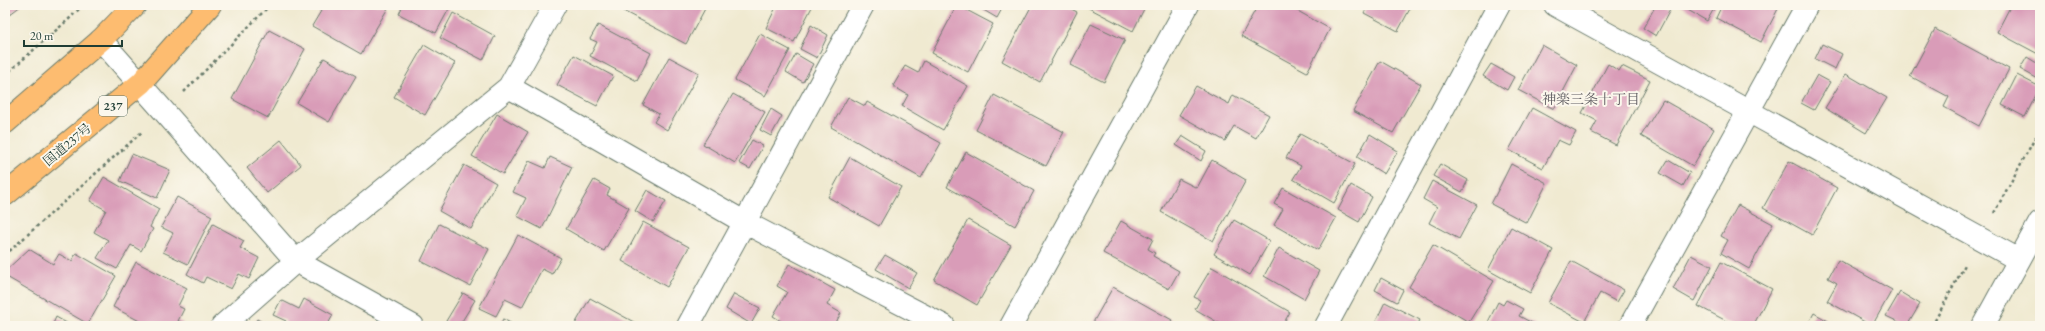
<svg xmlns="http://www.w3.org/2000/svg" width="2045" height="331" viewBox="0 0 2045 331" font-family="'EB Garamond','Noto Serif JP',serif">
<style>
.building{fill:#d99cb8}
.lines{fill:none;stroke-linecap:round;stroke-linejoin:round}
.minor-casing{stroke:#687a6b;stroke-width:24}
.highway-casing{stroke:#687a6b;stroke-width:24}
.path{stroke:#687a6b;stroke-width:2.5;stroke-dasharray:3 3;stroke-linecap:butt}
.minor{stroke:#fff;stroke-width:22}
.highway{stroke:#fdbc6f;stroke-width:22}
.labels{text-anchor:middle;stroke-width:4;stroke-linejoin:round;paint-order:stroke}
.shield{fill:#fbf7ec;stroke:#61756b;stroke-width:1}
.shield-label{font-size:12px;font-weight:bold;fill:#1f3d34}
.street-label{font-size:13px;fill:#1f3d34;stroke:#fbf7ec}
.neighbourhood-label{font-size:14px;fill:#605e62;stroke:#fbf7ec}
</style>
<rect width="100%" height="100%" fill="#fbf7ec"/>
<filter id="ink" filterUnits="userSpaceOnUse"><feTurbulence type="fractalNoise" baseFrequency=".025" numOctaves="2"/><feDisplacementMap in="SourceGraphic" scale="8" xChannelSelector="R" yChannelSelector="G"/><feConvolveMatrix kernelMatrix="1 2 1 2 8 2 1 2 1" color-interpolation-filters="sRGB"/></filter>
<filter id="wash" filterUnits="userSpaceOnUse"><feTurbulence type="fractalNoise" baseFrequency=".012" numOctaves="4" result="noise"/><feDisplacementMap in="SourceGraphic" scale="16" xChannelSelector="R" yChannelSelector="G"/><feGaussianBlur stdDeviation="0.9" result="paint"/><feColorMatrix in="noise" values="0 0 0 0 0 0 0 0 0 0 0 0 0 0 0 0 0 1.4 0 .05"/><feComposite in="paint" operator="in"/></filter>
<g filter="url(#wash)">
<rect width="100%" height="100%" fill="#f0ead1"/>
<g id="blocks">
<path class="building" d="M 5,5 L 22,5 L 5,18 Z
M 311,5 L 384,5 L 388,8 L 361,54 L 312,26 L 321,11 Z
M 403,5 L 451,5 L 436,33 L 399,14 Z
M 627,5 L 707,5 L 686,44 L 623,11 Z
M 777,5 L 813,5 L 794,42 L 766,28 Z
M 957,5 L 993,24 L 968,72 L 932,53 Z
M 975,5 L 1004,5 L 997,18 Z
M 1032,5 L 1064,5 L 1077,12 L 1040,82 L 1002,61 Z
M 1083,5 L 1146,5 L 1133,31 Z
M 1258,5 L 1287,5 L 1330,29 L 1307,72 L 1241,36 Z
M 1368,5 L 1412,5 L 1398,31 L 1364,13 Z
M 1656,5 L 1660,5 L 1670,10 L 1656,36 L 1643,28 Z
M 1679,5 L 1716,5 L 1707,21 Z
M 1722,5 L 1780,5 L 1761,42 L 1716,18 Z
M 2011,5 L 2040,5 L 2040,55 L 1997,32 Z
M 453,13 L 495,36 L 483,60 L 440,38 Z
M 1091,24 L 1125,40 L 1104,82 L 1070,65 Z
M 598,25 L 651,53 L 637,81 L 590,56 L 597,42 L 590,39 Z
M 811,25 L 828,35 L 817,58 L 800,49 Z
M 1935,29 L 2009,69 L 1979,126 L 1944,107 L 1949,97 L 1910,76 Z
M 269,30 L 305,49 L 268,118 L 232,99 Z
M 760,34 L 790,50 L 765,96 L 735,80 Z
M 1822,44 L 1842,54 L 1835,69 L 1815,59 Z
M 424,45 L 455,63 L 425,115 L 394,97 Z
M 1542,45 L 1577,65 L 1554,109 L 1518,90 Z
M 796,54 L 813,64 L 803,82 L 786,72 Z
M 574,55 L 613,76 L 597,106 L 557,85 Z
M 669,57 L 699,73 L 667,130 L 654,122 L 659,114 L 643,105 Z
M 2027,57 L 2040,65 L 2040,80 L 2020,69 Z
M 324,58 L 356,76 L 329,122 L 297,103 Z
M 924,61 L 968,86 L 943,130 L 902,106 L 908,95 L 893,86 L 905,66 L 918,73 Z
M 1380,61 L 1421,84 L 1393,133 L 1353,111 Z
M 1491,64 L 1514,77 L 1507,90 L 1483,76 Z
M 1608,64 L 1619,71 L 1622,66 L 1650,80 L 1616,145 L 1591,132 L 1597,121 L 1582,113 Z
M 1846,74 L 1887,98 L 1866,133 L 1825,108 Z
M 1817,75 L 1830,82 L 1814,110 L 1801,103 Z
M 2017,75 L 2040,87 L 2025,117 L 2002,105 Z
M 1196,86 L 1229,104 L 1233,95 L 1269,115 L 1256,138 L 1234,126 L 1225,141 L 1179,115 Z
M 733,94 L 765,112 L 735,163 L 703,144 Z
M 994,95 L 1064,132 L 1046,166 L 976,130 Z
M 848,97 L 865,106 L 867,102 L 941,143 L 921,178 L 831,127 Z
M 1663,100 L 1714,129 L 1693,166 L 1641,136 Z
M 1532,108 L 1576,132 L 1569,145 L 1558,140 L 1543,168 L 1509,150 Z
M 771,109 L 782,116 L 771,136 L 760,130 Z
M 497,114 L 528,132 L 503,174 L 472,156 Z
M 1300,134 L 1355,164 L 1334,203 L 1293,179 L 1301,166 L 1286,158 Z
M 1370,134 L 1398,151 L 1384,174 L 1357,157 Z
M 1182,136 L 1206,151 L 1201,161 L 1176,145 Z
M 281,140 L 301,165 L 267,193 L 247,168 Z
M 752,140 L 763,146 L 750,169 L 739,163 Z
M 966,152 L 1034,191 L 1015,226 L 947,187 Z
M 132,154 L 170,170 L 157,198 L 120,181 Z
M 550,157 L 572,167 L 542,229 L 517,216 L 526,198 L 513,192 L 529,161 L 545,168 Z
M 850,157 L 901,187 L 879,226 L 828,197 Z
M 1212,160 L 1246,180 L 1213,241 L 1161,212 L 1179,179 L 1197,188 Z
M 1668,160 L 1690,173 L 1683,186 L 1660,173 Z
M 1789,161 L 1837,188 L 1812,235 L 1763,208 Z
M 1440,164 L 1468,180 L 1462,192 L 1433,176 Z
M 1511,164 L 1547,183 L 1527,223 L 1491,204 Z
M 464,165 L 496,183 L 471,229 L 439,211 Z
M 104,177 L 159,209 L 150,227 L 153,229 L 141,251 L 131,245 L 117,269 L 97,258 L 108,240 L 94,232 L 106,210 L 90,201 Z
M 594,180 L 610,189 L 607,195 L 629,208 L 604,251 L 566,229 Z
M 1432,181 L 1477,205 L 1459,239 L 1429,223 L 1437,207 L 1423,199 Z
M 1351,185 L 1372,197 L 1359,222 L 1338,210 Z
M 1283,188 L 1336,218 L 1318,250 L 1274,225 L 1283,209 L 1274,204 Z
M 647,190 L 666,201 L 653,222 L 635,211 Z
M 177,197 L 212,216 L 188,264 L 163,252 L 173,233 L 161,227 Z
M 1738,205 L 1773,224 L 1749,269 L 1721,253 L 1728,240 L 1721,236 Z
M 968,220 L 1011,245 L 977,305 L 934,280 Z
M 1234,220 L 1270,241 L 1250,275 L 1214,254 Z
M 1121,221 L 1153,239 L 1148,249 L 1155,253 L 1153,256 L 1179,271 L 1169,289 L 1103,253 Z
M 643,222 L 689,247 L 667,287 L 622,261 Z
M 213,224 L 244,241 L 240,248 L 259,258 L 249,279 L 239,274 L 231,289 L 206,277 L 203,283 L 187,274 Z
M 439,224 L 489,249 L 470,286 L 421,261 Z
M 1511,227 L 1553,250 L 1530,293 L 1488,270 Z
M 518,235 L 561,258 L 552,274 L 542,269 L 522,307 L 505,299 L 496,316 L 479,308 Z
M 1433,245 L 1494,281 L 1469,322 L 1409,287 Z
M 1279,248 L 1319,271 L 1304,299 L 1264,276 Z
M 29,249 L 53,264 L 59,254 L 72,261 L 76,253 L 116,276 L 88,324 L 5,276 L 5,271 Z
M 885,255 L 917,273 L 908,288 L 876,269 Z
M 1691,255 L 1712,266 L 1694,301 L 1673,289 Z
M 1838,260 L 1892,290 L 1872,326 L 1827,301 L 1837,283 L 1828,278 Z
M 1571,261 L 1624,290 L 1617,302 L 1600,293 L 1584,322 L 1548,303 Z
M 136,262 L 187,288 L 178,306 L 184,309 L 178,321 L 183,323 L 181,326 L 149,326 L 113,307 Z
M 1721,262 L 1772,289 L 1753,326 L 1736,326 L 1698,306 Z
M 789,264 L 835,290 L 827,305 L 841,313 L 834,326 L 778,326 L 781,321 L 773,316 L 787,292 L 777,286 Z
M 1212,267 L 1290,312 L 1282,326 L 1224,326 L 1195,309 L 1200,300 L 1194,297 Z
M 1381,278 L 1403,290 L 1397,302 L 1375,290 Z
M 1113,287 L 1172,320 L 1168,326 L 1091,326 Z
M 1900,292 L 1920,304 L 1907,326 L 1886,316 Z
M 463,293 L 475,300 L 459,326 L 443,326 Z
M 734,294 L 760,308 L 751,324 L 726,309 Z
M 590,298 L 641,326 L 574,326 Z
M 304,299 L 333,315 L 327,326 L 283,326 L 286,321 L 273,315 L 281,300 L 299,309 Z
M 1506,300 L 1523,309 L 1519,316 L 1538,326 L 1486,326 L 1498,302 L 1503,305 Z
M 1385,302 L 1420,320 L 1417,326 L 1374,325 Z
M 1814,313 L 1837,326 L 1807,326 Z
M 56,317 L 72,326 L 52,326 Z
M 257,319 L 269,326 L 253,326 Z
M 503,319 L 516,326 L 499,326 Z"/>
</g>
</g>
<g filter="url(#ink)">
<use href="#blocks" fill-opacity="0" stroke="#687a6b" stroke-width="1"/>
<g class="lines">
<defs>
<path id="minor" d="M 1555,5 L 2019,260
M 101,40 L 296,261 L 413,326
M 509,87 L 744,222 L 944,326
M 222,326 L 296,261 L 509,87 L 555,5
M 688,326 L 863,5
M 1011,326 L 1188,5
M 1326,326 L 1499,5
M 1630,326 L 1807,5
M 1983,326 L 2040,222"/>
<path id="highway" d="M 5,123 L 101,40 L 135,5
M 5,195 L 141,83 L 210,5"/>
</defs>
<use href="#minor" class="minor-casing"/>
<use href="#highway" class="highway-casing"/>
<path class="path" d="M 5,75 L 69,19 L 83,5
M 184,92 L 270,5
M 1994,213 L 2040,129
M 5,255 L 143,131
M 1932,326 L 1966,263"/>
<use href="#minor" class="minor"/>
<use href="#highway" class="highway"/>
</g>
</g>
<g class="labels">
<rect class="shield" x="99" y="96" width="28" height="20" rx="3"/>
<g class="shield-label">
<text x="113" y="110">237</text>
</g>
<g class="street-label">
<text transform="translate(67 144) rotate(-40)" y="5">国道237号</text>
</g>
<g class="neighbourhood-label">
<text x="1591" y="104">神楽三条十丁目</text>
</g>
</g>
<rect width="2045" height="331" fill="none" stroke="#fbf7ec" stroke-width="20"/>
<path d="M24 40v6h98v-6" fill="none" stroke="#1f3d34" stroke-width="2"/>
<text x="30" y="40" font-size="12" fill="#1f3d34" stroke="#fbf7ec" stroke-width="3" paint-order="stroke">20 m</text>
</svg>
